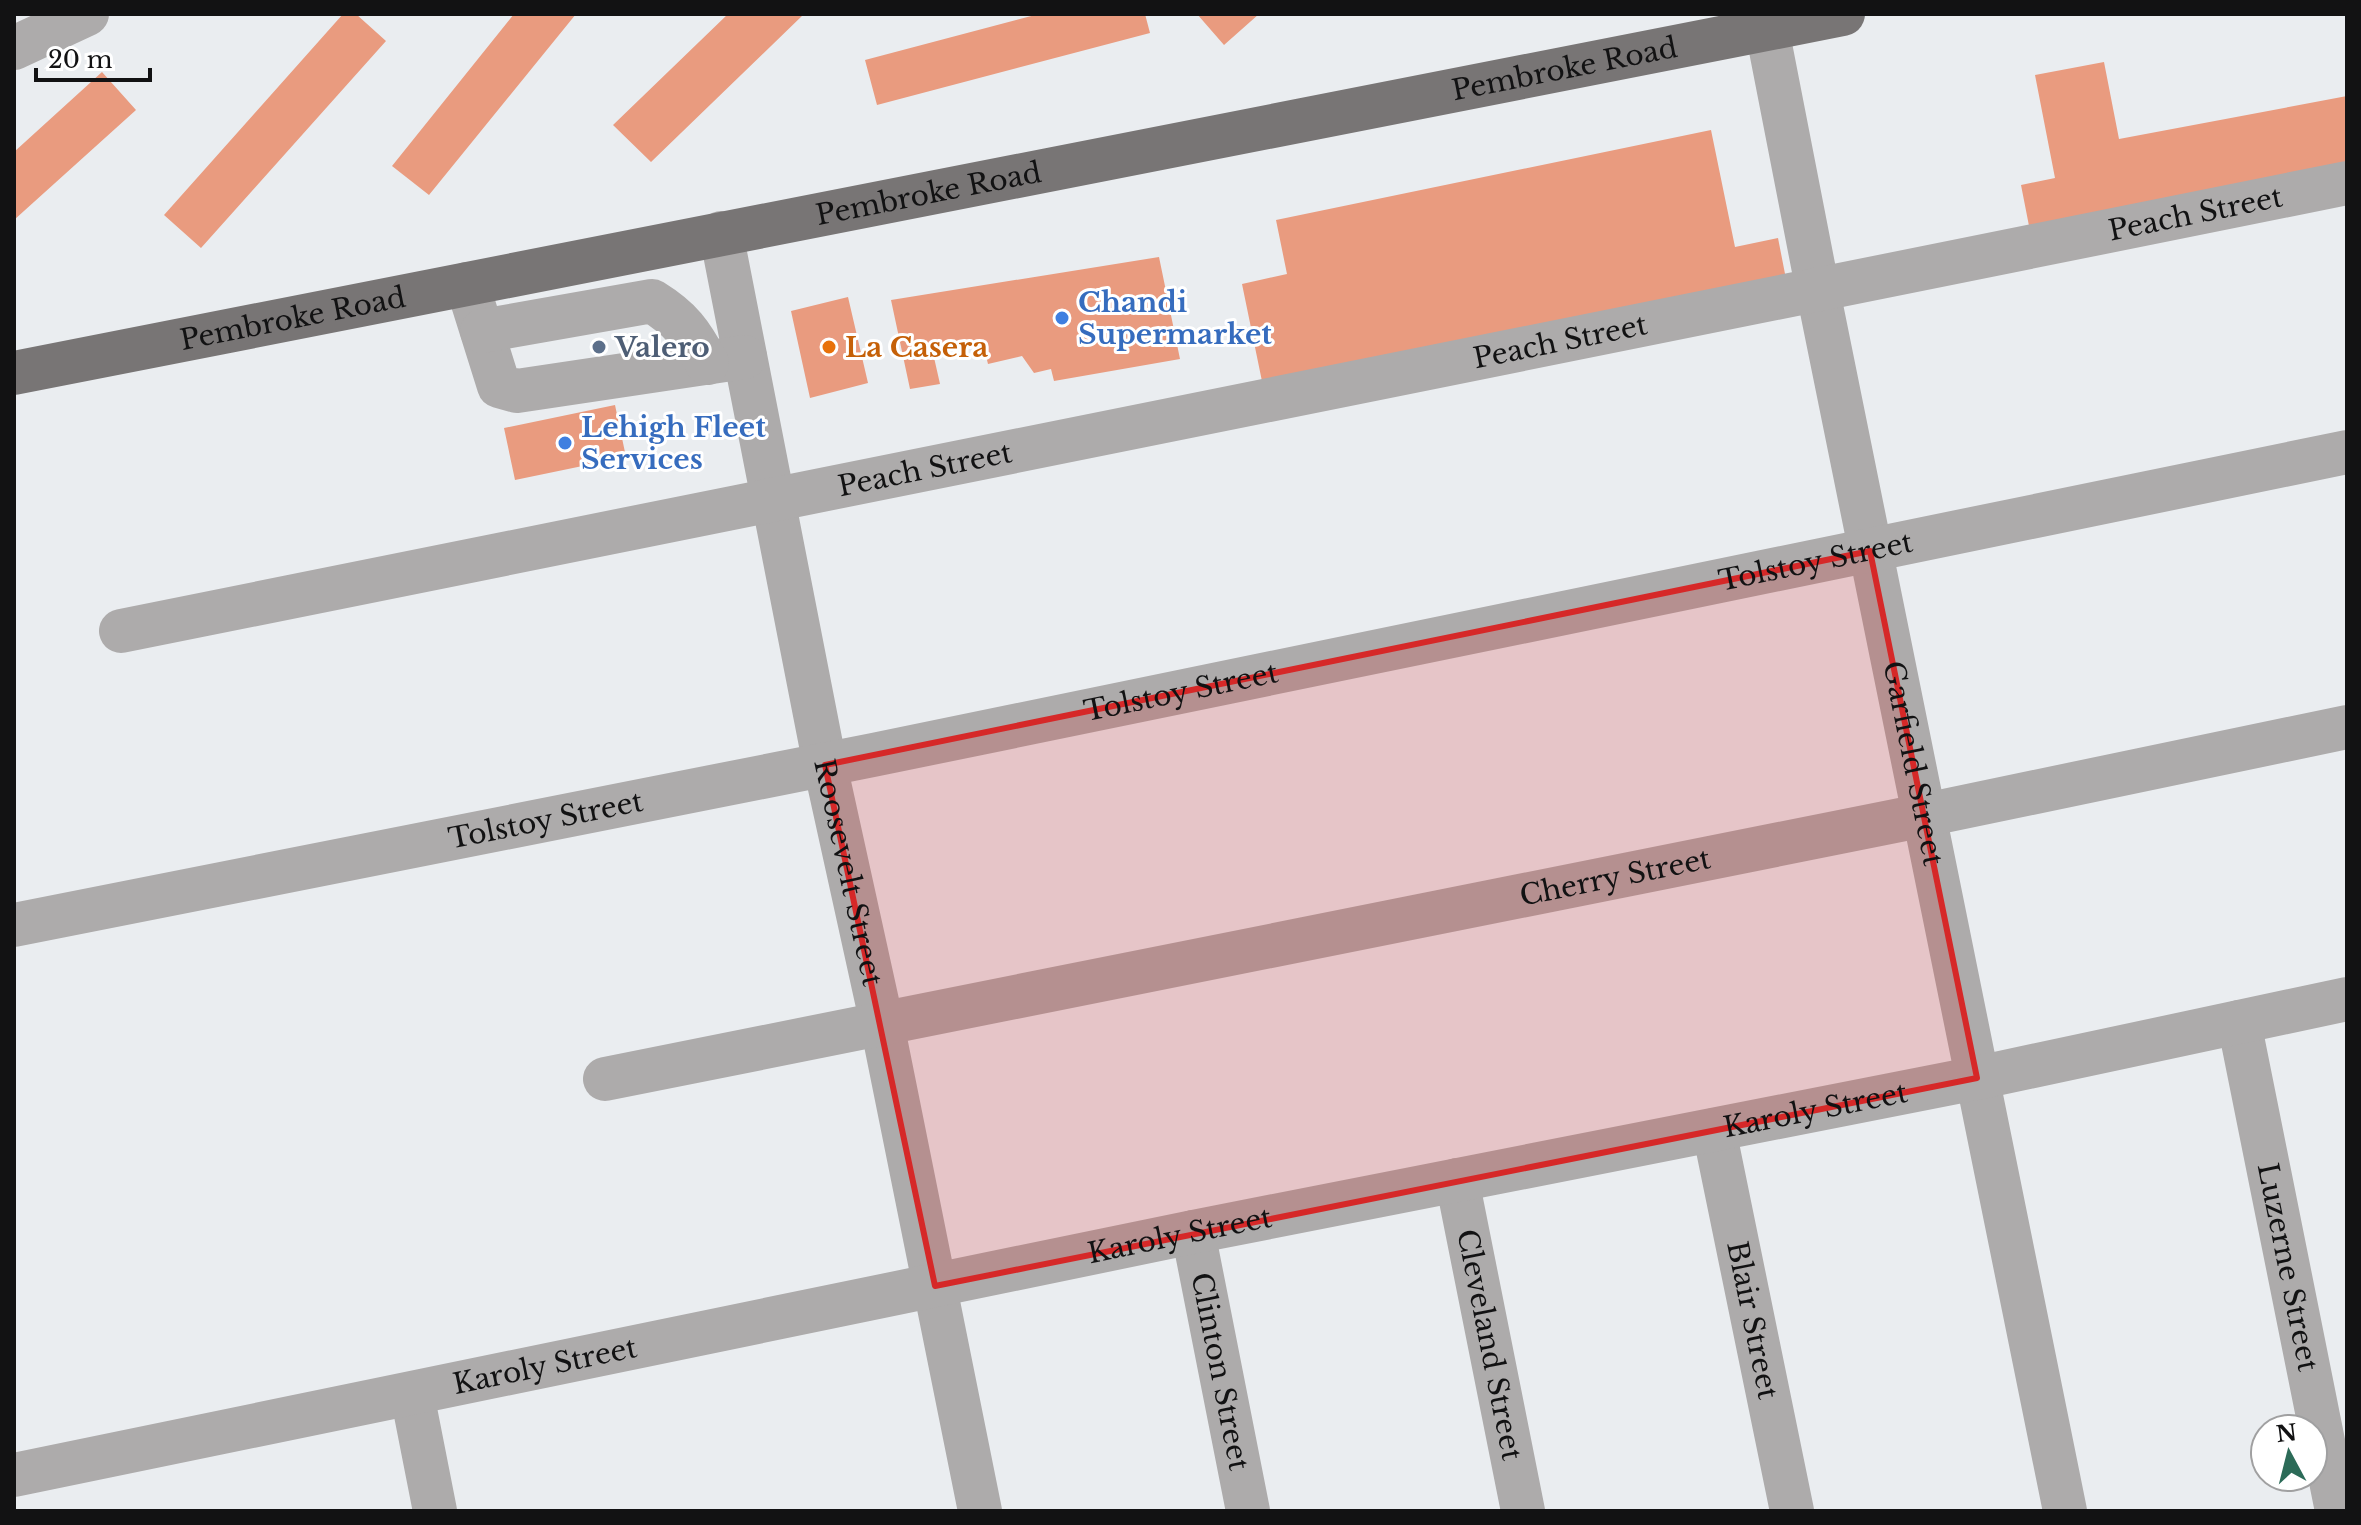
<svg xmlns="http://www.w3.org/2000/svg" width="2361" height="1525" viewBox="0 0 2361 1525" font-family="'Libre Baskerville',serif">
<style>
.building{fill:#e99b7f}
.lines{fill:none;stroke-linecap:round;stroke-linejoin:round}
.minor{stroke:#adabab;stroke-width:44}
.major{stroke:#787575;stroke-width:44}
.marked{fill:#d62828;fill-opacity:0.2;stroke:#d62828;stroke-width:6;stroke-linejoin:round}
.shop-dot{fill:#3f7fe0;stroke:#fff;stroke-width:3}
.service-dot{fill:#5c6f8a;stroke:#fff;stroke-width:3}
.food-dot{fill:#e8710a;stroke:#fff;stroke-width:3}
.labels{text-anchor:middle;stroke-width:6;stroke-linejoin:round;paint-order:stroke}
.street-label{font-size:28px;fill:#121213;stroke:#fff}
.shop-label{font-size:28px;font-weight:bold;fill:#366cbe;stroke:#fff;text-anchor:start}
.service-label{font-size:28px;font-weight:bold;fill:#4e5e75;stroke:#fff;text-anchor:start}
.food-label{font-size:28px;font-weight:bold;fill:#c56008;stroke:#fff;text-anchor:start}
</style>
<rect width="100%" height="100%" fill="#eaedf0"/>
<path class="building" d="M 343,14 L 356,14 L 386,41 L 201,248 L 164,215 Z
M 514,14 L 576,14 L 429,195 L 392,166 Z
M 728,14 L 804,14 L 651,162 L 613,125 Z
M 1039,14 L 1145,14 L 1150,33 L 877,105 L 865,60 Z
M 1197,14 L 1259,14 L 1224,45 Z
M 2104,62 L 2119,139 L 2347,96 L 2347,171 L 2030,231 L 2021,185 L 2055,178 L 2035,75 Z
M 102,72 L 136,110 L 14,220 L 14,152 Z
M 1711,130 L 1735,247 L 1778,238 L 1787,284 L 1264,391 L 1242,284 L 1287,274 L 1276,220 Z
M 1159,257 L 1180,359 L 1054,381 L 1051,369 L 1034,373 L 1022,356 L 988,364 L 983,344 L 956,344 L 933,353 L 940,384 L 910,389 L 891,300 Z
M 848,297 L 868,383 L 810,398 L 791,311 Z
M 615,405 L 626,457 L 515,480 L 504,428 Z"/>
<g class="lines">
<g class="minor">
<path id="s1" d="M 1764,14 L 1818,291 L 2065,1511"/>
<path d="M 14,48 L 87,14"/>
<path id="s2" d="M 721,233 L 825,765 L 882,1024 L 980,1511"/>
<path d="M 467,284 L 499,386 L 517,391 L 745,357"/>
<path d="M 482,331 L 652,301 C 681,319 691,333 707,363"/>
<path id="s3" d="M 121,631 L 2347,183"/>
<path id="s4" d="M 14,925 L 873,755 L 2347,452"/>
<path id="s5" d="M 2239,1022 L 2337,1511"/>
<path id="s6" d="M 605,1079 L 1925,815 L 2347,727"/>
<path id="s7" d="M 1714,1130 L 1792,1511"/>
<path id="s8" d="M 1457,1180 L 1523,1511"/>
<path id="s9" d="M 1193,1232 L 1248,1511"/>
<path d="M 412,1394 L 435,1511"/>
<path id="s10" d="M 14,1475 L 1193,1232 L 1977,1078 L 2347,999"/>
</g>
<path class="major" id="s11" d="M 14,373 L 1843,14"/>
</g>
<path class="marked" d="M 1870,551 L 1977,1078 L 935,1286 L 825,765 Z"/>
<g class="shop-dot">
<circle cx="1062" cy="318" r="8"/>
<circle cx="565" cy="443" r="8"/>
</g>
<circle class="service-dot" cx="599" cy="347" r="8"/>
<circle class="food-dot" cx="829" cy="347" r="8"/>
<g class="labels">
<g class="street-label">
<text dy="10" stroke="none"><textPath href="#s11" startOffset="1580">Pembroke Road</textPath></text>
<text dy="10" stroke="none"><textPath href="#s11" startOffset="932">Pembroke Road</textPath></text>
<text dy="10" stroke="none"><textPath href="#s3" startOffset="2116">Peach Street</textPath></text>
<text dy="10" stroke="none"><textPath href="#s11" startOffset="284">Pembroke Road</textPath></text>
<text dy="10" stroke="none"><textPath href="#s3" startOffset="1468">Peach Street</textPath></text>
<text dy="10" stroke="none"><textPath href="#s3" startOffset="820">Peach Street</textPath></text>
<text dy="10" stroke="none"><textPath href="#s4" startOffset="1838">Tolstoy Street</textPath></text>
<text dy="10" stroke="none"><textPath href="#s4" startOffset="1190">Tolstoy Street</textPath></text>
<text dy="10" stroke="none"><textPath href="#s1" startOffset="764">Garfield Street</textPath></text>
<text dy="10" stroke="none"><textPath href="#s4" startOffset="542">Tolstoy Street</textPath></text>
<text dy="10" stroke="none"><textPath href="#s2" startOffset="652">Roosevelt Street</textPath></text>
<text dy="10" stroke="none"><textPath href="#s6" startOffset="1030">Cherry Street</textPath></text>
<text dy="10" stroke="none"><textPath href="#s10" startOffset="1838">Karoly Street</textPath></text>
<text dy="10" stroke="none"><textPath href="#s10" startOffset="1190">Karoly Street</textPath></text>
<text dy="10" stroke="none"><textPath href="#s5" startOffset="250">Luzerne Street</textPath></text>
<text dy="10" stroke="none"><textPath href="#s7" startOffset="194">Blair Street</textPath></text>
<text dy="10" stroke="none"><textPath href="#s8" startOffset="168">Cleveland Street</textPath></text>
<text dy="10" stroke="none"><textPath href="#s10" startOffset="542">Karoly Street</textPath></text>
<text dy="10" stroke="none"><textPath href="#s9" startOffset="142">Clinton Street</textPath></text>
</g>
<g class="shop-label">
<text x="1078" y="312">Chandi<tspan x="1078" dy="32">Supermarket</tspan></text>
<text x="581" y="437">Lehigh Fleet<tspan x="581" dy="32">Services</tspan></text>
</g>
<g class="service-label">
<text x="615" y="357">Valero</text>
</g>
<g class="food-label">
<text x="845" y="357">La Casera</text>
</g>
</g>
<rect width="2361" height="1525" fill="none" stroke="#121213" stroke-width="32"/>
<g transform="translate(2289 1453) rotate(353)"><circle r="38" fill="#ffffff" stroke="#a0a0a1" stroke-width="2"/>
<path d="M0-6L14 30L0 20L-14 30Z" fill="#2c6b58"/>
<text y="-12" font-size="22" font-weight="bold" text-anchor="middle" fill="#121213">N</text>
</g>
<path d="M36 68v12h114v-12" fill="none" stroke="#121213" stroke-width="4"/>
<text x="48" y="68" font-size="24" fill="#121213" stroke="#ffffff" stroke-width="6" paint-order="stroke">20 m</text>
</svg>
